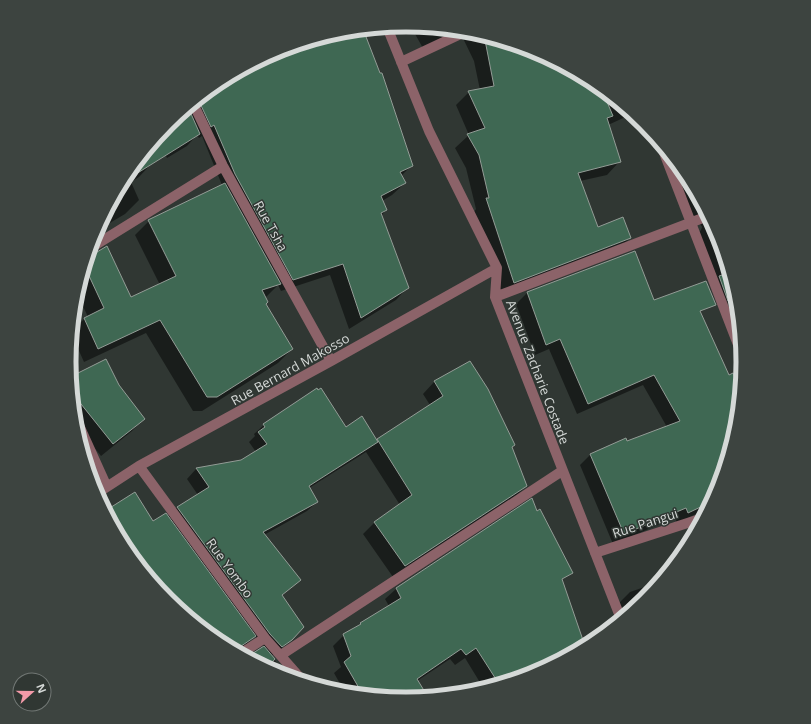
<svg xmlns="http://www.w3.org/2000/svg" width="811" height="724" viewBox="0 0 811 724" font-family="'Open Sans',sans-serif">
<style>
.shadow{fill:#0007}
.building{fill:#3f6853;stroke:#939c96}
.lines{fill:none;stroke-linecap:round;stroke-linejoin:round}
.minor{stroke:#8c6369;stroke-width:10}
.labels{text-anchor:middle;stroke-width:3;stroke-linejoin:round;paint-order:stroke}
.street-label{font-size:13px;fill:#d5d9d7;stroke:#303733}
.rim{fill:none;stroke:#d5d9d7;stroke-width:5}
</style>
<rect width="100%" height="100%" fill="#303733"/>
<path class="shadow" d="M 410,25 L 459,30 L 424,50 Z
M 459,30 L 471,32 L 535,51 L 593,82 L 632,114 L 608,125 L 619,162 L 607,175 L 580,181 L 597,229 L 630,238 L 617,251 L 501,295 L 474,212 L 476,209 L 466,168 L 455,148 L 469,135 L 456,105 L 469,92 L 480,90 L 474,61 Z
M 341,31 L 412,165 L 401,176 L 405,183 L 392,195 L 382,201 L 386,210 L 381,216 L 408,287 L 396,300 L 349,329 L 330,275 L 281,291 L 278,285 L 265,298 L 265,304 L 292,349 L 278,363 L 202,411 L 193,411 L 146,333 L 84,362 L 71,333 L 72,332 L 85,318 L 88,317 L 76,291 L 87,256 L 130,298 L 160,285 L 135,235 L 149,221 L 222,185 L 202,136 L 199,138 L 197,135 L 187,146 L 167,158 L 156,137 L 167,124 L 218,82 L 277,51 Z
M 640,121 L 644,124 L 657,140 L 650,143 Z
M 667,152 L 686,175 L 717,233 L 736,296 L 739,323 L 699,250 L 694,237 L 701,230 L 702,227 L 700,224 L 696,222 Z
M 152,163 L 139,177 L 131,182 L 139,200 L 125,214 L 98,230 L 100,234 L 91,242 L 94,233 L 125,175 Z
M 635,252 L 653,302 L 728,376 L 742,371 L 736,428 L 709,502 L 698,513 L 677,523 L 675,518 L 613,544 L 580,465 L 591,454 L 627,442 L 667,427 L 643,385 L 577,414 L 549,349 L 535,355 L 516,304 L 527,293 Z
M 106,360 L 118,386 L 144,418 L 132,431 L 101,456 L 74,422 L 70,378 Z
M 469,362 L 511,448 L 526,486 L 514,498 L 393,577 L 363,534 L 375,522 L 400,505 L 366,452 L 309,488 L 317,502 L 307,511 L 264,535 L 299,579 L 281,596 L 292,639 L 281,649 L 271,656 L 289,677 L 276,673 L 248,658 L 264,648 L 255,636 L 241,650 L 237,652 L 218,642 L 167,600 L 125,549 L 105,512 L 135,493 L 153,522 L 167,517 L 177,507 L 198,495 L 187,479 L 196,469 L 242,461 L 256,452 L 249,442 L 255,436 L 254,434 L 264,425 L 345,428 L 376,442 L 430,405 L 423,394 L 434,382 Z
M 532,500 L 558,578 L 568,600 L 584,647 L 543,669 L 518,678 L 484,689 L 465,658 L 455,665 L 450,659 L 417,681 L 427,697 L 405,699 L 339,692 L 343,689 L 334,673 L 341,667 L 333,646 L 344,635 L 389,606 L 385,599 L 396,589 Z
M 659,582 L 644,600 L 624,617 L 619,603 L 630,592 Z"/>
<path class="building" d="M 363,29 L 380,73 L 382,73 L 413,166 L 400,172 L 406,183 L 381,196 L 387,210 L 381,213 L 409,288 L 361,318 L 343,264 L 293,280 L 235,174 L 214,125 L 211,127 L 198,99 L 218,82 L 276,51 L 280,57 L 343,31 Z
M 484,35 L 535,51 L 593,82 L 602,90 L 613,116 L 607,118 L 621,162 L 578,173 L 598,227 L 623,217 L 631,238 L 514,283 L 486,198 L 489,198 L 479,155 L 467,134 L 485,128 L 468,91 L 494,86 Z
M 188,107 L 200,134 L 128,179 L 125,176 L 125,175 L 167,124 Z
M 225,183 L 281,284 L 262,290 L 268,302 L 266,304 L 293,349 L 217,397 L 207,397 L 160,320 L 98,349 L 84,318 L 104,308 L 84,265 L 87,255 L 92,255 L 107,246 L 131,297 L 176,276 L 148,220 Z
M 98,226 L 101,234 L 92,239 L 94,233 Z
M 635,251 L 654,300 L 706,281 L 716,305 L 700,311 L 729,375 L 733,373 L 740,389 L 736,428 L 717,491 L 711,502 L 688,513 L 686,508 L 624,534 L 590,454 L 626,438 L 627,441 L 680,421 L 654,375 L 588,404 L 560,339 L 546,345 L 527,292 Z
M 729,273 L 736,298 L 728,301 L 719,276 Z
M 106,359 L 119,385 L 145,419 L 113,444 L 81,404 L 73,408 L 70,377 Z
M 470,361 L 488,389 L 515,445 L 512,447 L 527,486 L 405,566 L 374,522 L 412,495 L 377,439 L 443,396 L 434,381 Z
M 317,388 L 318,390 L 321,388 L 346,427 L 362,416 L 378,442 L 309,486 L 318,502 L 263,532 L 301,580 L 282,595 L 304,627 L 292,640 L 282,647 L 270,634 L 177,507 L 209,487 L 196,468 L 241,460 L 267,444 L 258,432 L 265,427 L 263,424 Z
M 135,492 L 153,521 L 166,513 L 256,636 L 234,651 L 218,642 L 167,600 L 125,549 L 105,511 Z
M 532,498 L 537,511 L 540,509 L 573,573 L 562,579 L 585,646 L 580,649 L 531,667 L 509,681 L 499,684 L 476,648 L 466,655 L 461,649 L 417,679 L 428,697 L 405,699 L 363,695 L 344,662 L 351,656 L 343,634 L 361,624 L 360,623 L 401,598 L 396,588 Z
M 264,646 L 275,659 L 267,668 L 247,657 Z"/>
<g class="lines">
<path class="minor" d="M 387,27 L 429,131 L 497,268 L 495,297 L 621,619
M 401,62 L 467,31
M 193,103 L 223,166 L 331,361
M 661,145 L 742,355
M 89,249 L 223,166
M 495,297 L 708,216
M 74,414 L 107,487
M 139,466 L 265,638 L 303,681
M 96,494 L 139,466 L 331,361 L 497,268
M 595,553 L 703,518
M 240,654 L 265,638
M 281,655 L 562,471"/>
</g>
<g class="labels">
<g class="street-label">
<text transform="translate(271 226) rotate(61)" y="5">Rue Tsha</text>
<text transform="translate(290 369) rotate(-29)" y="5">Rue Bernard Makosso</text>
<text transform="translate(538 372) rotate(69)" y="5">Avenue Zacharie Costade</text>
<text transform="translate(645 523) rotate(-18)" y="5">Rue Pangui</text>
<text transform="translate(230 568) rotate(54)" y="5">Rue Yombo</text>
</g>
</g>
<path d="M0 0H811V724H0ZM76 362a330 330 0 1 1 660 0a330 330 0 1 1-660 0Z" fill="#3d4440" fill-rule="evenodd"/>
<path class="rim" d="M76 362a330 330 0 1 1 660 0a330 330 0 1 1-660 0Z"/>
<g transform="translate(32 692) rotate(69)"><circle r="19" fill="#303733" stroke="#727875"/>
<path d="M0-3L7 15L0 10L-7 15Z" fill="#f39aa9"/>
<text y="-6" font-size="11" font-weight="bold" text-anchor="middle" fill="#d5d9d7">N</text>
</g>
</svg>
